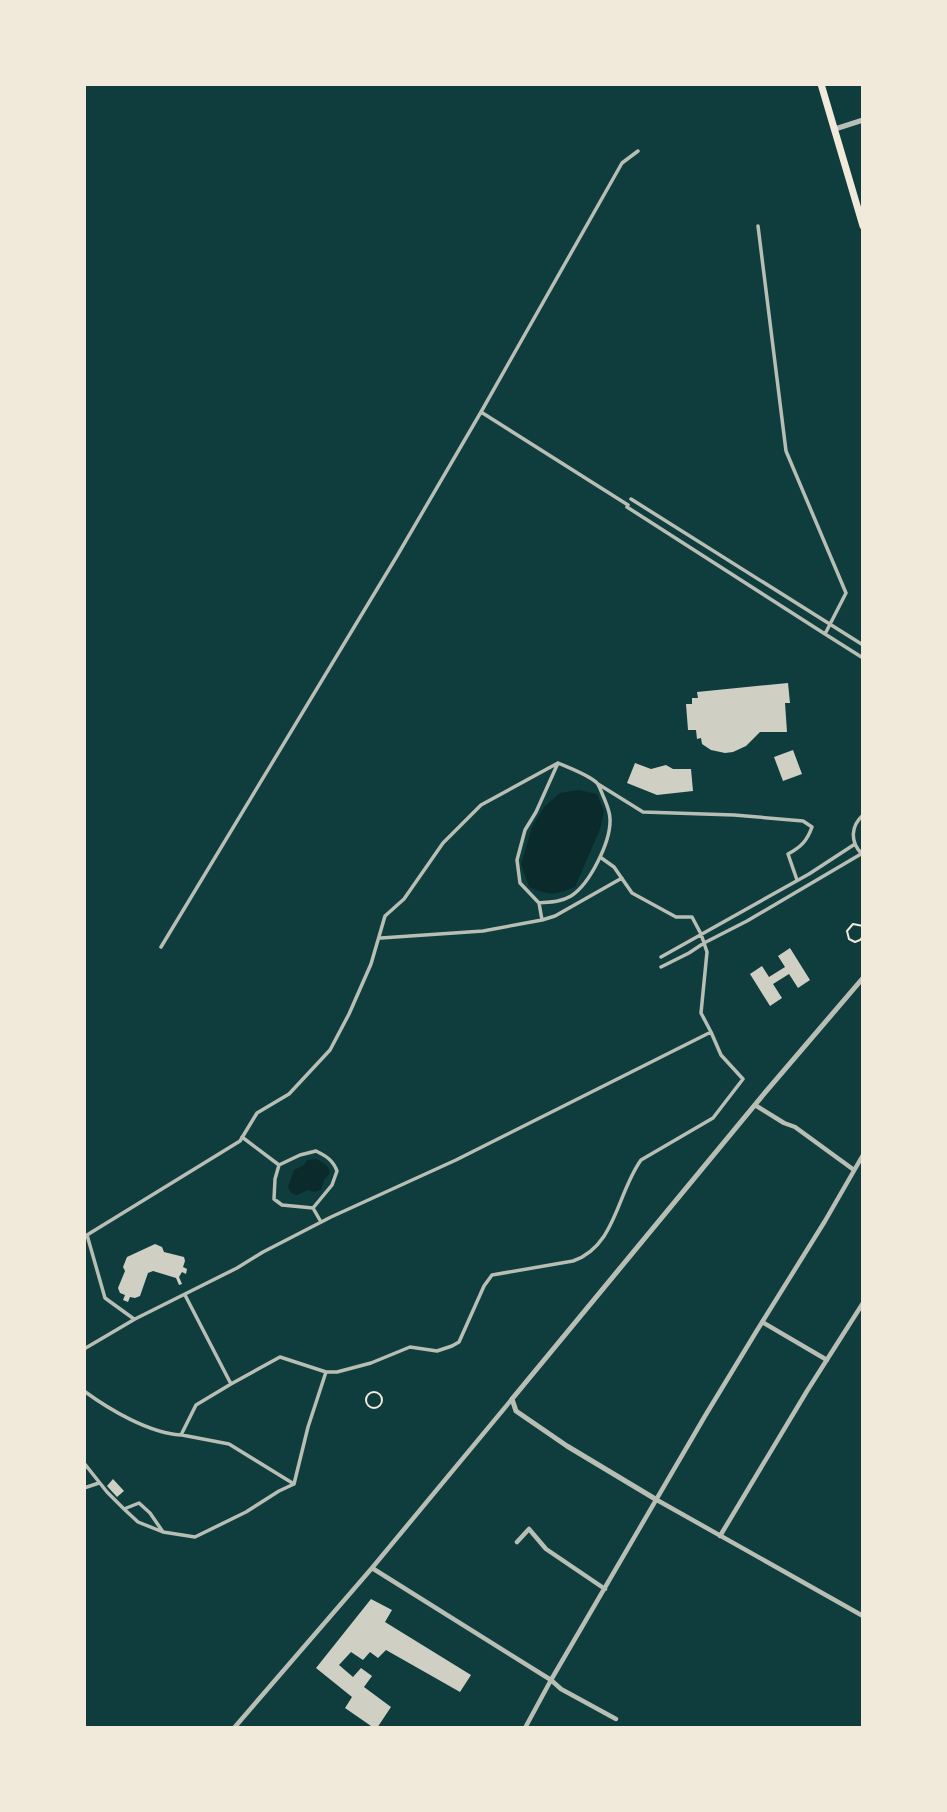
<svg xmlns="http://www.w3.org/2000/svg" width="947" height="1812" viewBox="0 0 947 1812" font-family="'Exo 2',sans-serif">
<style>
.water{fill:#0a2a2b}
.building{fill:#cfcfc3}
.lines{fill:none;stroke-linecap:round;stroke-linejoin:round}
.path{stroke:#f1e9da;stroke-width:2}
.pedestrian{stroke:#b8beb3;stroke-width:3.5}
.minor{stroke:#b8beb3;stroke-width:4.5}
.tertiary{stroke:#b8beb3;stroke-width:5}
.primary{stroke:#f1e9da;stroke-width:7}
</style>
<rect width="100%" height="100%" fill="#0f3d3e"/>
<path class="water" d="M 579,790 L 597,794 L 604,811 L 600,829 L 575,887 C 553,895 551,896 529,887 L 521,864 L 532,827 L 544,807 L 560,793 Z
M 317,1159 C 323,1163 329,1165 330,1173 L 324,1180 L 321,1190 L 314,1192 L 308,1190 L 297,1195 L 291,1193 L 288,1187 L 294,1170 L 304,1165 L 307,1160 Z"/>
<path class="building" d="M 788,683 L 790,703 L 785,703 L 787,732 L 760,732 L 746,746 L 733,752 L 725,753 L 711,750 L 702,744 L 701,738 L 697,739 L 696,730 L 688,730 L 686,704 L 692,704 L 692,698 L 698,698 L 697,692 Z
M 793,750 L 802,774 L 783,781 L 774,757 Z
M 635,763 L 651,769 L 666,765 L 673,769 L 691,769 L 693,791 L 657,795 L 627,783 Z
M 790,948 L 810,980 L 798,988 L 789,974 L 773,984 L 782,998 L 770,1006 L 750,974 L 762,966 L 769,977 L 785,967 L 778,956 Z
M 155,1244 L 162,1247 L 164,1252 L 184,1257 L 185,1261 L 183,1267 L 187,1269 L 186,1274 L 182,1272 L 179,1277 L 182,1284 L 179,1285 L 176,1278 L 153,1271 L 148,1273 L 140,1296 L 135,1298 L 130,1297 L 128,1302 L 123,1300 L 125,1295 L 120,1293 L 118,1288 L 125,1271 L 123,1267 L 127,1257 Z
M 113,1479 L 124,1491 L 117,1497 L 107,1486 Z
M 371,1599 L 392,1610 L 385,1622 L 471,1675 L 460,1692 L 386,1650 L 378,1658 L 370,1652 L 363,1660 L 351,1652 L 339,1665 L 353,1677 L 361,1668 L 372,1676 L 364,1687 L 391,1707 L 377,1728 L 374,1728 L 345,1708 L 352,1697 L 316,1668 Z"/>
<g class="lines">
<path class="path" d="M 863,926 L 853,924 L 847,931 L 849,939 L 855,942 L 860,940 L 863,936
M366 1400a8 8 0 1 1 16 0a8 8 0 1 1-16 0Z"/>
<path class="pedestrian" d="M 758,226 L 786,451 L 846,593 L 825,634 L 863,658
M 481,412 L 628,505
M 631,499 L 863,645
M 627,507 L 825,634
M 558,763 C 569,768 589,775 597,783 C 600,787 602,794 604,798 C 607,805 610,812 610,819 C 611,841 590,884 571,896 C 561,902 550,902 539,903 L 520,883 L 517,860 L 525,830 L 536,812 Z
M 598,784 L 643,812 L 734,815 L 803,821 L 812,827 C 807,841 801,847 788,854 L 797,880
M 861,853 C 850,841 851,826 863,815
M 539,903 L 542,920
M 381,938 L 483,931 L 542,920 L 555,916 L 622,878
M 161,947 L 397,556 L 481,412 L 622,163 L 638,151
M 661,957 L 809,874 L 855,844
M 661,967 L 689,953 L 704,943 L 747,921 L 861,854
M 242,1137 L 279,1165
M 313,1208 L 332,1185 L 337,1171 C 333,1160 326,1156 316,1151 L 300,1155 L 279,1165 L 275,1179 L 274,1199 L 282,1205 L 313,1208 L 321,1222
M 134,1319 L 105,1298 L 87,1235 L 240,1141 L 257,1113 L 289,1094 L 330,1050 L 349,1014 L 371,964 L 385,916 L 404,899 L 443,843 L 481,805 L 558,763
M 84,1349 L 135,1319 L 237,1268 L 263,1252 L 331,1217 L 456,1160 L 711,1032 L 701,1013 L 707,952 L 701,934 L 692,917 L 676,917 L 632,893 L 614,867 L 600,857
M 231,1384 L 280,1357 L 326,1372 L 337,1372 L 371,1363 L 410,1347 L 437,1351 L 452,1346 L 459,1342 L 484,1286 L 492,1275 L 573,1261 C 616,1246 617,1193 641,1160 L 713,1118 L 743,1079 L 721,1055 L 711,1032
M 84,1391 C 110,1410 149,1433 181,1435 L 196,1405 L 231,1384 L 185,1295
M 182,1435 L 229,1444 L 294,1484
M 84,1463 L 107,1492 L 124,1509
M 294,1484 L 308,1427 L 326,1372
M 84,1488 L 99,1483
M 163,1532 L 138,1522 L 124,1509 L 139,1503 L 150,1513 L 163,1532 L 195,1537 L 246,1512 L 279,1491 L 294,1484"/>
<path class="minor" d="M 755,1105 L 784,1123 L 795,1127 L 854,1170
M 762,1322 L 827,1360
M 657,1500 L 863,1616
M 720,1536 L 807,1391 L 863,1303
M 517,1542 L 529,1529 L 546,1549 L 605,1589
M 372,1568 L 551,1680 L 561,1689 L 616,1719
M 234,1728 L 372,1568 L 512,1399
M 525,1728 L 551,1680 L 705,1416 L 756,1332 L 825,1221 L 863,1155"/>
<path class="tertiary" d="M 835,129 L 863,120
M 657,1500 L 567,1446 L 516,1411 L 512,1399 L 763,1095 L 863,978"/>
<path class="primary" d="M 821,84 L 863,226"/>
</g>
<rect width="947" height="1812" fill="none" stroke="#f1e9da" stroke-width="172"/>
</svg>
